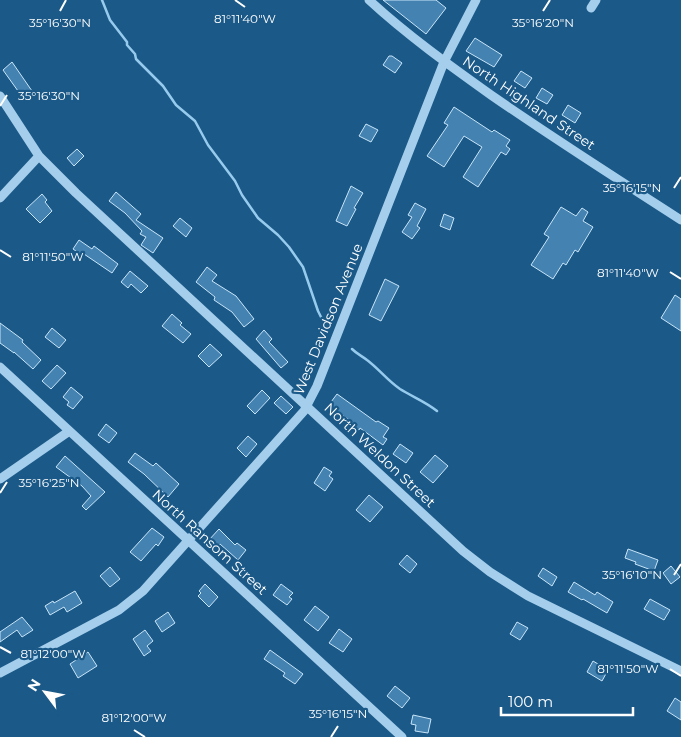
<svg xmlns="http://www.w3.org/2000/svg" width="681" height="737" viewBox="0 0 681 737" font-family="Montserrat,sans-serif">
<style>
.lines{fill:none;stroke-linecap:round;stroke-linejoin:round}
.stream{stroke:#97cbee;stroke-width:2.5}
.building{fill:#4483b1;stroke:#c9e5f9}
.minor{stroke:#a4ceec;stroke-width:9}
.ticks{fill:none;stroke:#fff;stroke-width:2}
.labels{text-anchor:middle;stroke-width:4.5;stroke-linejoin:round;paint-order:stroke}
.street-label{font-size:14px;fill:#fff;stroke:#1b5988}
.ticks-label{font-size:12px;text-anchor:middle;fill:#fff;stroke:#1b5988;stroke-width:4.5;stroke-linejoin:round;paint-order:stroke}
</style>
<rect width="100%" height="100%" fill="#1b5988"/>
<g class="lines">
<path class="stream" d="M 102,0 L 110,20 L 127,42 L 127,45 L 135,54 L 136,59 L 163,86 L 176,105 L 195,121 L 208,145 L 235,181 L 242,195 L 258,218 L 278,235 L 289,247 L 303,267 L 318,311 L 321,317
M 352,349 C 357,354 362,356 367,360 C 379,369 388,381 400,389 C 413,397 426,402 437,411"/>
</g>
<path class="building" d="M 383,0 L 436,0 L 446,8 L 426,34 Z
M 475,38 L 502,55 L 494,67 L 466,51 Z
M 389,56 L 392,56 L 402,63 L 395,73 L 383,65 Z
M 12,62 L 32,91 L 23,98 L 3,70 Z
M 521,71 L 532,78 L 525,88 L 514,81 Z
M 542,88 L 553,95 L 547,104 L 536,98 Z
M 568,105 L 581,113 L 575,123 L 562,115 Z
M 454,107 L 492,132 L 494,130 L 510,140 L 506,146 L 510,149 L 506,155 L 501,152 L 478,187 L 463,177 L 482,147 L 464,136 L 444,167 L 427,156 L 448,125 L 444,123 Z
M 366,124 L 378,130 L 371,142 L 359,136 Z
M 77,149 L 84,156 L 74,166 L 67,158 Z
M 351,186 L 363,193 L 354,208 L 356,209 L 347,226 L 336,221 Z
M 116,192 L 141,214 L 136,220 L 163,238 L 153,253 L 141,245 L 146,237 L 140,234 L 142,231 L 125,213 L 109,201 Z
M 42,194 L 47,200 L 45,202 L 52,211 L 40,223 L 26,209 Z
M 415,203 L 426,209 L 417,226 L 420,228 L 412,239 L 402,232 L 412,217 L 408,215 Z
M 561,207 L 576,216 L 582,208 L 588,212 L 583,221 L 593,227 L 578,252 L 575,250 L 566,265 L 563,263 L 553,279 L 531,265 L 549,237 L 544,234 Z
M 444,214 L 454,218 L 450,230 L 440,226 Z
M 180,218 L 192,228 L 186,237 L 173,226 Z
M 79,240 L 92,249 L 94,246 L 118,264 L 112,273 L 84,254 L 83,256 L 73,249 Z
M 207,267 L 217,275 L 212,281 L 236,296 L 254,319 L 244,327 L 232,312 L 214,300 L 215,297 L 196,282 Z
M 130,271 L 148,286 L 141,293 L 131,284 L 128,288 L 121,282 Z
M 385,279 L 399,286 L 381,321 L 369,315 Z
M 675,295 L 681,299 L 681,331 L 661,318 Z
M 172,314 L 182,323 L 180,325 L 191,334 L 183,343 L 162,326 Z
M 0,323 L 23,340 L 22,342 L 41,360 L 33,369 L 14,352 L 14,353 L 0,343 Z
M 52,328 L 66,340 L 59,348 L 45,337 Z
M 264,330 L 272,339 L 269,342 L 288,362 L 281,368 L 256,339 Z
M 210,344 L 222,355 L 209,367 L 198,356 Z
M 57,365 L 66,373 L 51,389 L 42,381 Z
M 71,387 L 83,397 L 73,409 L 67,405 L 69,402 L 63,397 Z
M 262,390 L 270,398 L 255,414 L 247,406 Z
M 337,394 L 376,422 L 378,421 L 389,428 L 383,437 L 387,439 L 383,445 L 360,428 L 359,430 L 346,422 L 348,419 L 328,406 Z
M 281,396 L 293,407 L 286,414 L 274,403 Z
M 106,424 L 117,433 L 109,443 L 98,435 Z
M 248,436 L 257,444 L 246,457 L 237,448 Z
M 400,444 L 413,453 L 406,463 L 393,454 Z
M 135,453 L 153,466 L 156,463 L 179,484 L 168,497 L 144,474 L 128,462 Z
M 435,455 L 448,466 L 433,483 L 420,472 Z
M 65,456 L 105,492 L 86,510 L 82,506 L 91,496 L 82,486 L 56,467 Z
M 324,467 L 332,472 L 329,476 L 333,479 L 325,491 L 314,483 Z
M 369,495 L 383,507 L 370,522 L 356,510 Z
M 152,528 L 164,537 L 158,546 L 156,544 L 141,561 L 130,552 Z
M 219,529 L 235,545 L 237,543 L 246,550 L 238,560 L 220,544 L 216,548 L 208,541 Z
M 628,549 L 658,560 L 654,571 L 635,564 L 636,562 L 625,558 Z
M 407,555 L 417,564 L 410,573 L 399,564 Z
M 671,566 L 680,577 L 671,584 L 663,573 Z
M 110,567 L 120,579 L 110,587 L 100,576 Z
M 543,568 L 557,577 L 552,586 L 538,576 Z
M 574,582 L 595,595 L 597,592 L 613,602 L 607,613 L 583,599 L 582,600 L 568,592 Z
M 205,584 L 218,597 L 209,607 L 198,596 L 201,593 L 199,591 Z
M 281,584 L 293,593 L 289,597 L 292,599 L 287,605 L 273,595 Z
M 75,591 L 82,603 L 67,612 L 64,607 L 50,615 L 45,606 L 53,601 L 54,603 Z
M 650,599 L 670,610 L 664,620 L 644,609 Z
M 315,606 L 329,617 L 318,631 L 304,620 Z
M 168,612 L 175,623 L 162,632 L 155,621 Z
M 22,617 L 33,630 L 22,637 L 17,630 L 0,642 L 0,632 Z
M 517,622 L 528,628 L 520,640 L 510,634 Z
M 339,629 L 352,639 L 343,652 L 329,643 Z
M 145,630 L 153,641 L 147,646 L 151,651 L 144,656 L 133,639 Z
M 270,650 L 303,674 L 295,684 L 283,676 L 285,673 L 264,659 Z
M 88,652 L 97,666 L 78,678 L 70,664 Z
M 593,661 L 608,670 L 602,681 L 587,672 Z
M 395,686 L 410,698 L 402,708 L 387,696 Z
M 675,698 L 681,702 L 681,720 L 667,711 Z
M 413,715 L 431,719 L 428,733 L 415,731 L 416,725 L 411,724 Z"/>
<g class="lines">
<path class="minor" d="M 369,0 C 407,35 449,65 491,95 C 553,138 617,179 681,220
M 591,8 L 596,0
M 0,96 L 39,156 L 76,193 L 463,551 L 490,572 L 528,596 L 681,671
M 0,198 L 39,156
M 0,367 L 402,737
M 0,479 L 68,432
M 0,673 L 119,610 L 143,591 L 304,411 L 317,386 L 444,62 L 476,0"/>
</g>
<path class="ticks" d="M 235,0 L 245,7M 60,11 L 66,0M 543,11 L 550,0M 0,106 L 7,95M 674,188 L 681,177M 0,250 L 11,257M 670,272 L 681,279M 0,493 L 7,482M 674,575 L 681,564M 0,647 L 11,653M 670,669 L 681,676M 134,730 L 145,737M 331,737 L 338,726"/>
<g class="labels">
<g class="street-label">
<text transform="translate(529 103) rotate(34)" y="5">North Highland Street</text>
<text transform="translate(328 319) rotate(-68)" y="5">West Davidson Avenue</text>
<text transform="translate(380 455) rotate(43)" y="5">North Weldon Street</text>
<text transform="translate(210 542) rotate(42)" y="5">North Ransom Street</text>
</g>
</g>
<g class="ticks-label">
<text x="245" y="23">81°11'40"W</text>
<text x="60" y="27">35°16'30"N</text>
<text x="543" y="27">35°16'20"N</text>
<text x="49" y="100">35°16'30"N</text>
<text x="632" y="192">35°16'15"N</text>
<text x="53" y="261">81°11'50"W</text>
<text x="628" y="277">81°11'40"W</text>
<text x="49" y="487">35°16'25"N</text>
<text x="632" y="579">35°16'10"N</text>
<text x="53" y="658">81°12'00"W</text>
<text x="628" y="673">81°11'50"W</text>
<text x="338" y="718">35°16'15"N</text>
<text x="134" y="722">81°12'00"W</text>
</g>
<g transform="translate(45 692) rotate(302)" stroke="#1b5988" stroke-width="4" paint-order="stroke">
<path d="M0-4L9 19L0 12L-9 19Z" fill="#ffffff"/>
<text y="-8" font-size="14" font-weight="bold" text-anchor="middle" fill="#ffffff">N</text>
</g>
<path d="M501 707v8h132v-8" fill="none" stroke="#ffffff" stroke-width="2.5"/>
<text x="508" y="707" font-size="15" fill="#ffffff" stroke="#1b5988" stroke-width="4" paint-order="stroke">100 m</text>
</svg>
